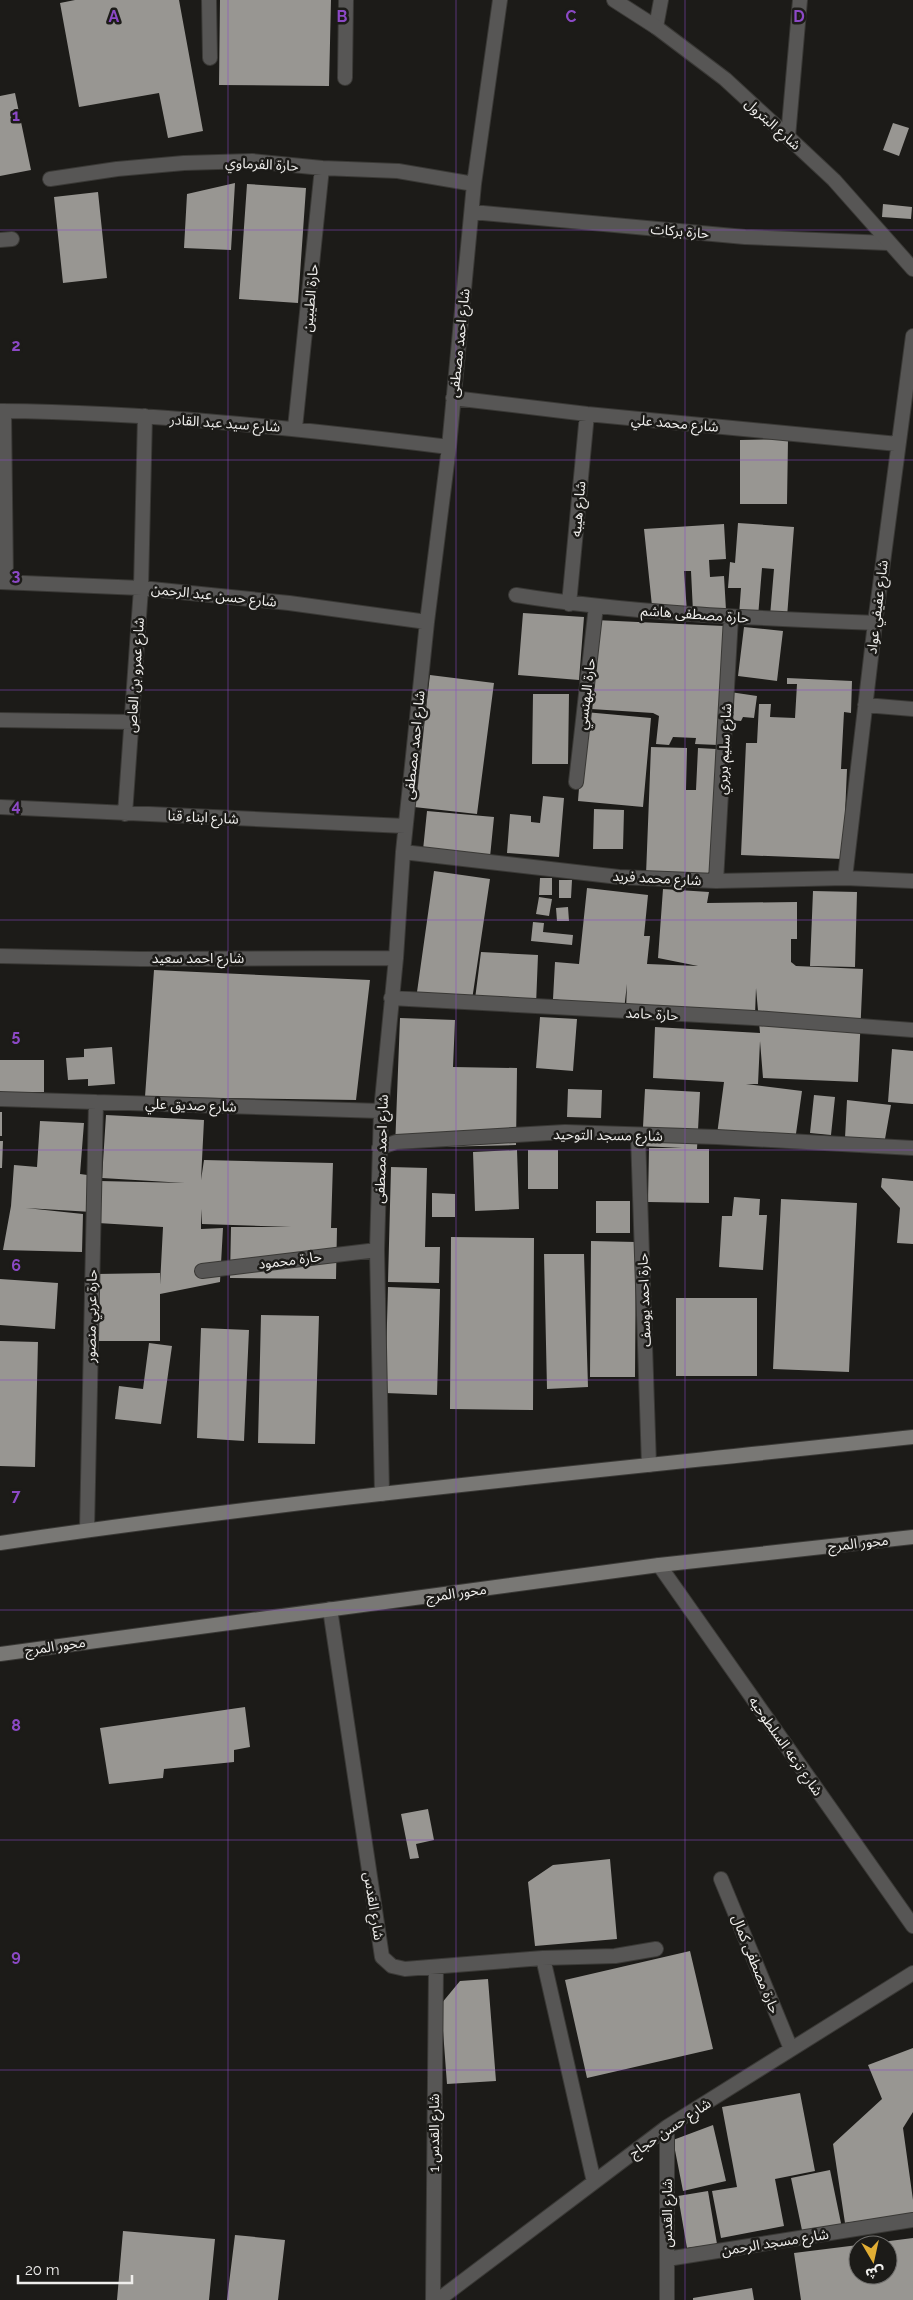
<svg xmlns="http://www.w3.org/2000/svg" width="913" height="2300" viewBox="0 0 913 2300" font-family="Raleway,'Noto Sans Arabic',sans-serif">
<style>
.building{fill:#989692}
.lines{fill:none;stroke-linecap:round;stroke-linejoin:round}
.minor-casing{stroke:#3a3936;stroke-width:16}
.tertiary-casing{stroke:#3a3936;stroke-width:16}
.secondary-casing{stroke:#3a3936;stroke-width:16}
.minor{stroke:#575655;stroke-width:14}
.tertiary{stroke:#575655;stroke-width:14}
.secondary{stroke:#797875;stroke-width:14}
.grid{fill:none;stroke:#8c49c6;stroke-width:1;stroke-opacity:0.55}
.labels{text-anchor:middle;stroke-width:5;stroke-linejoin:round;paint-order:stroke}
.street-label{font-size:14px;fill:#efeeec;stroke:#1c1b18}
.grid-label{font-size:16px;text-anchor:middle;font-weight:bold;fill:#8c49c6;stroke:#1c1b18;stroke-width:5;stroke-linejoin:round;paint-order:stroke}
</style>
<rect width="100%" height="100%" fill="#1c1b18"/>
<path class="building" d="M 75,0 L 179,0 L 203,131 L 168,138 L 159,93 L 79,107 L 60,3 Z
M 220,0 L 331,0 L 329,86 L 219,85 Z
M 15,93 L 31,170 L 0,176 L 0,96 Z
M 893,123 L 909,128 L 899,156 L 883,150 Z
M 235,183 L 231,250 L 184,248 L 187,194 Z
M 247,184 L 306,188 L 298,303 L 239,299 Z
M 98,192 L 107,278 L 63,283 L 54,197 Z
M 883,204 L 912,207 L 911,219 L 882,217 Z
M 788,439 L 787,504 L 740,504 L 740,440 Z
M 738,523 L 794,527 L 787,617 L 770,616 L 774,569 L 762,568 L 758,617 L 739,615 L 741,588 L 728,588 L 730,562 L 735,563 Z
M 724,524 L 726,559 L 709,560 L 710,577 L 724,576 L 726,610 L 693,612 L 691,571 L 684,571 L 687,612 L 652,606 L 644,529 Z
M 523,613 L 584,617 L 579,680 L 518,675 Z
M 595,620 L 724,626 L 718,745 L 695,744 L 696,738 L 673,737 L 669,745 L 656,744 L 659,716 L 653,713 L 591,709 Z
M 744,627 L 783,631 L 777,681 L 738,676 Z
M 430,675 L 494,683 L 477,814 L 414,807 Z
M 787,678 L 852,681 L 851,713 L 844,712 L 841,769 L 847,769 L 843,859 L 741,855 L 746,743 L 757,743 L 759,704 L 771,704 L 770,717 L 795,718 L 797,684 L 787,684 Z
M 730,692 L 757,696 L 754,718 L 743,717 L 741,721 L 729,720 Z
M 533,694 L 569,694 L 568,764 L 532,764 Z
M 585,712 L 651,718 L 643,807 L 578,801 Z
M 651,747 L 687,748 L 686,790 L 696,790 L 698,748 L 716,749 L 711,879 L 646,875 Z
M 543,796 L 564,798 L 559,857 L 507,853 L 510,814 L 531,816 L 531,822 L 540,823 Z
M 594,809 L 624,810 L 623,849 L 593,849 Z
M 427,811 L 494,817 L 490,857 L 423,850 Z
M 434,871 L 490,879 L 472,1000 L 417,992 Z
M 540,878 L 552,878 L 552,895 L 539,895 Z
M 559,880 L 572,880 L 571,898 L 559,898 Z
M 587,888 L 648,895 L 644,936 L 650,936 L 647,964 L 698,966 L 658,958 L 663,889 L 709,892 L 707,903 L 797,902 L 797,939 L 791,939 L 791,962 L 796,966 L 863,969 L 858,1082 L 763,1078 L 760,1041 L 758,1084 L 746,1084 L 802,1091 L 794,1148 L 716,1142 L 724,1082 L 653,1078 L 655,1027 L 760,1033 L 756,988 L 755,1015 L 626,1011 L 627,984 L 624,1010 L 553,999 L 555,962 L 579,964 Z
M 813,891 L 857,892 L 855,967 L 810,966 Z
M 539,897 L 552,899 L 549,916 L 536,914 Z
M 568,907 L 569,921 L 557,921 L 556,908 Z
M 533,922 L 544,923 L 543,932 L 573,935 L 572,945 L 531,941 Z
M 481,952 L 538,955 L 536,1005 L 475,999 Z
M 154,970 L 370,980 L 356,1100 L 145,1097 Z
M 540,1017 L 577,1019 L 573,1071 L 536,1068 Z
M 400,1018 L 455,1020 L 453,1067 L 517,1068 L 516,1145 L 395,1148 Z
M 112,1047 L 115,1084 L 88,1086 L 88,1079 L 68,1080 L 66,1058 L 84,1057 L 84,1049 Z
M 892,1049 L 913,1051 L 913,1104 L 888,1102 Z
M 0,1060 L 44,1060 L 44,1092 L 0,1092 Z
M 568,1089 L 602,1090 L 601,1118 L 567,1117 Z
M 645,1089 L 700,1092 L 697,1149 L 709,1149 L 709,1203 L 648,1202 L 649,1148 L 682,1148 L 642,1146 Z
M 814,1095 L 835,1097 L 831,1135 L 810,1133 Z
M 847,1100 L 891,1105 L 885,1139 L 845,1138 Z
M 0,1112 L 2,1112 L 2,1136 L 0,1136 Z
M 106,1115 L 204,1120 L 201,1180 L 204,1160 L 333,1163 L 331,1228 L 337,1228 L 336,1279 L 230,1278 L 231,1227 L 291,1227 L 202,1224 L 201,1209 L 201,1229 L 223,1228 L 220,1282 L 160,1294 L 160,1341 L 96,1341 L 96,1274 L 160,1273 L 160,1285 L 163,1227 L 98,1223 L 100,1181 L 185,1183 L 102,1178 Z
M 40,1121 L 84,1123 L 80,1174 L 95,1176 L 92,1212 L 26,1208 L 83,1214 L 82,1252 L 3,1250 L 11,1206 L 14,1165 L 37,1167 Z
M 0,1141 L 3,1141 L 2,1168 L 0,1168 Z
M 517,1150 L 519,1209 L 475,1211 L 473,1152 Z
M 528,1150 L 558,1150 L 558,1189 L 528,1189 Z
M 391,1167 L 427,1168 L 425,1247 L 440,1247 L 439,1283 L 388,1282 Z
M 882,1178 L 913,1181 L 913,1244 L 897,1243 L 900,1208 L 881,1187 Z
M 432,1193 L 455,1194 L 455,1217 L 432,1217 Z
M 734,1197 L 760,1199 L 759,1215 L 767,1215 L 763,1270 L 719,1267 L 722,1216 L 732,1216 Z
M 781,1199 L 857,1203 L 849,1372 L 773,1369 Z
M 596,1201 L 630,1201 L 630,1233 L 596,1233 Z
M 451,1237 L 534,1238 L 533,1410 L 450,1409 Z
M 591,1241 L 636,1242 L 635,1377 L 590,1377 Z
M 544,1254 L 584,1254 L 588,1387 L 547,1389 Z
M 0,1279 L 58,1283 L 55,1329 L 0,1325 Z
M 388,1287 L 440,1289 L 437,1395 L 385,1393 Z
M 676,1298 L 757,1298 L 757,1376 L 676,1376 Z
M 261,1315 L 319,1316 L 315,1444 L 258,1443 Z
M 201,1328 L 249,1330 L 244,1441 L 197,1438 Z
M 0,1341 L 38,1342 L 35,1467 L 0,1466 Z
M 149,1343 L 172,1346 L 161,1424 L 115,1419 L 119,1386 L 143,1389 Z
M 245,1707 L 250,1747 L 234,1750 L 234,1762 L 164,1769 L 163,1778 L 109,1784 L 100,1728 Z
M 428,1809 L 434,1840 L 416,1844 L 419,1858 L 410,1859 L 401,1814 Z
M 610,1859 L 617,1939 L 535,1946 L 528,1882 L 553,1865 Z
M 690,1951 L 713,2049 L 587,2078 L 565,1980 Z
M 488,1979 L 496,2081 L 447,2084 L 441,2004 L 460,1981 Z
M 913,2048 L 913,2112 L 903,2128 L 913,2200 L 913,2214 L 845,2223 L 833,2144 L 882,2099 L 868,2065 Z
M 800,2093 L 815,2171 L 775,2179 L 784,2226 L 721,2238 L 712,2191 L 737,2187 L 722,2107 Z
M 713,2125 L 726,2181 L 683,2191 L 673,2140 Z
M 830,2170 L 842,2228 L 803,2235 L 791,2178 Z
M 708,2191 L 717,2244 L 687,2248 L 678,2196 Z
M 123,2231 L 215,2239 L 209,2300 L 117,2300 Z
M 235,2235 L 285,2240 L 278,2300 L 227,2300 Z
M 913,2238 L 913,2300 L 801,2300 L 794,2253 L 858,2245 L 858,2275 L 888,2275 L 888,2245 L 866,2244 Z
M 752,2288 L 754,2300 L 693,2300 L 693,2298 Z"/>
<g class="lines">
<defs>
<path id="minor" d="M 209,0 L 210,58
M 656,27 L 661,0
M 345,78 L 346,0
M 788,137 L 800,0
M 50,179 L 117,169 L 184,163 L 252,161 L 322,168 L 398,171 L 474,184
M 472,212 L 745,237 L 888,243
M 0,240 L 12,239
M 453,398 L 587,414 L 898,444
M 0,411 C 150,412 300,429 449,447
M 4,411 L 6,581
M 295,428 L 322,168
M 0,582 L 141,588 L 289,603 L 427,622
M 516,595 C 634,614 755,618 875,623
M 569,604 L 587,414
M 865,705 L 913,709
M 0,720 L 133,722
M 576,782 L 596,606
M 0,807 L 405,826
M 125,814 L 141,588 L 145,416
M 403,852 L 619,877 L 716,881 L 845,878 L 913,881
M 845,878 L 875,623 L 913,336
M 716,881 L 731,617
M 0,956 L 141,959 L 396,958
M 391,998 L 754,1018 L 913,1030
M 0,1099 L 381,1111
M 638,1135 L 649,1465
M 379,1148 L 396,1142 L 565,1132 L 717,1137 L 913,1148
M 202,1271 L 377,1250
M 382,1494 L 377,1250 L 381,1111 L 396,958 L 403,852 L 427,622 L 449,447 L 474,184 L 500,0
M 87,1530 L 96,1102
M 659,1565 L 913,1926
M 330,1609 L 382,1957 L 392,1966 L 405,1969 L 543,1958 L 615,1956 L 656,1949
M 721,1879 L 791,2049
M 543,1958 L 594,2182
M 667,2127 L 667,2300
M 667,2259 L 913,2220
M 433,2300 L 436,1967
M 438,2300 L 667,2127 L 913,1973"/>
<path id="tertiary" d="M 614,0 L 656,27 L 725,79 L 788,137 L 834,180 L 913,269"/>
<path id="secondary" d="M 0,1543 C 303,1498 609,1470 913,1437
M 0,1654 L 659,1565 L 913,1537"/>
</defs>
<use href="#minor" class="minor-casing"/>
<use href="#tertiary" class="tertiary-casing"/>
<use href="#secondary" class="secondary-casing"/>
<use href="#minor" class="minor"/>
<use href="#tertiary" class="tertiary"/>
<use href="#secondary" class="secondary"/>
</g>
<path class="grid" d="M 228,0 L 228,2300M 456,0 L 456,2300M 685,0 L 685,2300M 0,230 L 913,230M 0,460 L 913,460M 0,690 L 913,690M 0,920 L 913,920M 0,1150 L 913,1150M 0,1380 L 913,1380M 0,1610 L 913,1610M 0,1840 L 913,1840M 0,2070 L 913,2070"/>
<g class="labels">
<g class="street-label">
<text transform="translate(773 124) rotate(42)" y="5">شارع البترول</text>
<text transform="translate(262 164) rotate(3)" y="5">حارة الفرماوي</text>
<text transform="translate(680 231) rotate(5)" y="5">حارة بركات</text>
<text transform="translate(310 298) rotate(-85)" y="5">حارة الطيبين</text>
<text transform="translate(459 343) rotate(-84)" y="5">شارع احمد مصطفى</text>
<text transform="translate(225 423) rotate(4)" y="5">شارع سيد عبد القادر</text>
<text transform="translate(675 423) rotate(5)" y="5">شارع محمد علي</text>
<text transform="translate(578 509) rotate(-85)" y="5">شارع هيبه</text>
<text transform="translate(214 595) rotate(6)" y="5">شارع حسن عبد الرحمن</text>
<text transform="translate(877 607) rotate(-83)" y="5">شارع عفيفي عواد</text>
<text transform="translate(695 614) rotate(4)" y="5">حارة مصطفى هاشم</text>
<text transform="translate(135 675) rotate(-86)" y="5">شارع عمرو بن العاص</text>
<text transform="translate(586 694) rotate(-83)" y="5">حارة البهنسي</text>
<text transform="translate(414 745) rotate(-84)" y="5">شارع احمد مصطفى</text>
<text transform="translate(724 749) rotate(-87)" y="5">شارع سليم بربري</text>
<text transform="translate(203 817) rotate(3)" y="5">شارع ابناء قنا</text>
<text transform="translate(657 878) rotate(3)" y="5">شارع محمد فريد</text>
<text x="198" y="963">شارع احمد سعيد</text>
<text transform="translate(652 1014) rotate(3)" y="5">حارة حامد</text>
<text transform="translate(191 1105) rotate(2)" y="5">شارع صديق علي</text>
<text transform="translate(608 1135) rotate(1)" y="5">شارع مسجد التوحيد</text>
<text transform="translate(381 1149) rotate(-88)" y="5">شارع احمد مصطفى</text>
<text transform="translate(290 1260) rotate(-7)" y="5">حارة محمود</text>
<text transform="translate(644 1300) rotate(-92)" y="5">حارة احمد يوسف</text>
<text transform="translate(91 1316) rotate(-89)" y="5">حارة عربي منصور</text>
<text transform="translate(858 1543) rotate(-6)" y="5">محور المرج</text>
<text transform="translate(456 1593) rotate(-8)" y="5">محور المرج</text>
<text transform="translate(55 1646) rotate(-8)" y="5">محور المرج</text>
<text transform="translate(786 1746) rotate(55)" y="5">شارع ترعه السلطوحيه</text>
<text transform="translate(374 1906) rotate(81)" y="5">شارع القدس</text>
<text transform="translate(756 1964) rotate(68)" y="5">حارة مصطفى كمال</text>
<text transform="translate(670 2128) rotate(-34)" y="5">شارع حسن حجاج</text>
<text transform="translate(434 2133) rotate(-90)" y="5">شارع القدس 1</text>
<text transform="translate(667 2213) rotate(-90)" y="5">شارع القدس</text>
<text transform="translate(775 2242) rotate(-9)" y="5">شارع مسجد الرحمن</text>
</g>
</g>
<g class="grid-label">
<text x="114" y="22">A</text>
<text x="342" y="22">B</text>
<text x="571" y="22">C</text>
<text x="799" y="22">D</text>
<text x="16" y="121">1</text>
<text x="16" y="351">2</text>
<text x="16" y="581">3</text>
<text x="16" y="811">4</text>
<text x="16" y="1041">5</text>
<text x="16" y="1271">6</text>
<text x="16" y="1501">7</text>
<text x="16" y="1731">8</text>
<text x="16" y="1961">9</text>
</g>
<g transform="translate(873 2260) rotate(171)"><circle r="24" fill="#1c1b18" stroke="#706f6d"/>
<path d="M0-4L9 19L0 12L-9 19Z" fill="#e2ae34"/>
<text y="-8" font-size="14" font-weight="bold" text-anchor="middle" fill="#efeeec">ش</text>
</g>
<path d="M18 2275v8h114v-8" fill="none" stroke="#efeeec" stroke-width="2.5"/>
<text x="25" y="2275" font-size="15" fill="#efeeec" stroke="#1c1b18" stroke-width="4" paint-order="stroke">20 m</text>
</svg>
